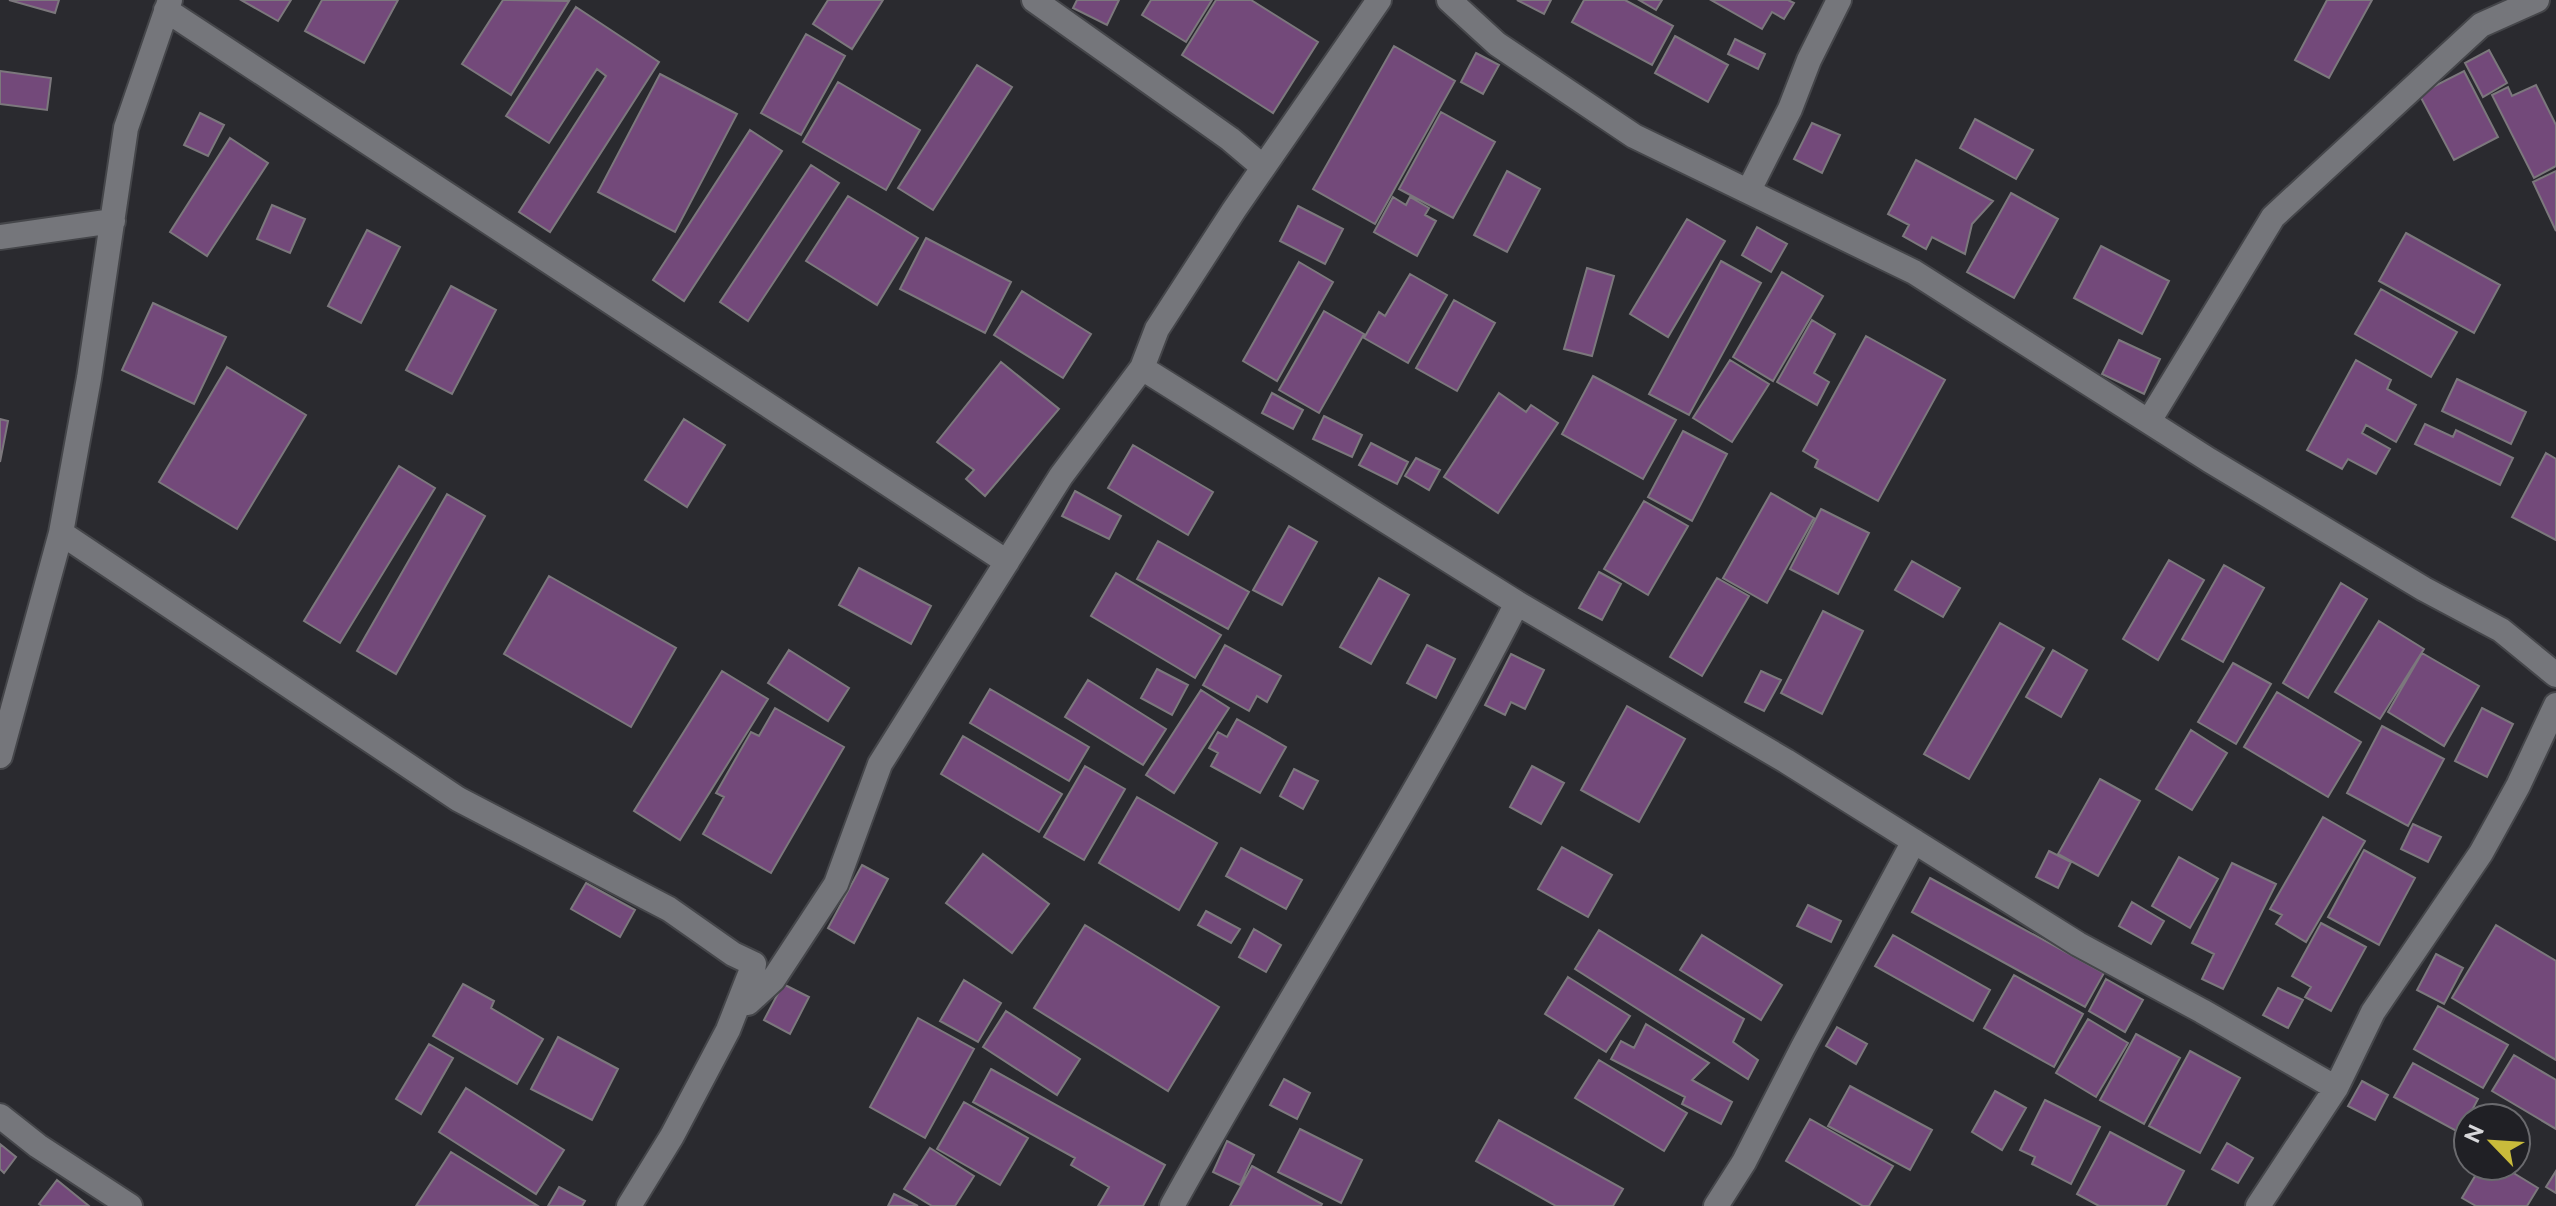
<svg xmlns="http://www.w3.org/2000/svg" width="2556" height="1206" viewBox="0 0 2556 1206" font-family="Raleway,sans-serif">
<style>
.building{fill:#73497a;stroke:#7c787d;stroke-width:2}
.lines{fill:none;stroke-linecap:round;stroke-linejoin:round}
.minor-casing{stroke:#45464a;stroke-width:28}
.minor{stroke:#75767b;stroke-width:24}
</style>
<rect width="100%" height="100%" fill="#2a2a2f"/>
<path class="building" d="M 9,0 L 59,0 L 55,13 Z
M 241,0 L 291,0 L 278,21 Z
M 322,0 L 398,0 L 364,63 L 305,31 Z
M 503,0 L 569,1 L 511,95 L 462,64 Z
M 828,0 L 883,0 L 852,49 L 813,24 Z
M 1077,0 L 1119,0 L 1107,25 L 1073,8 Z
M 1151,0 L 1212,0 L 1186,42 L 1142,15 Z
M 1216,0 L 1251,0 L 1318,42 L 1273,113 L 1182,55 Z
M 1517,0 L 1551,0 L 1544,14 Z
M 1584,0 L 1625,0 L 1673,26 L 1652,65 L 1572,22 Z
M 1639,0 L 1662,0 L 1656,10 Z
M 1711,0 L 1788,0 L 1794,3 L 1784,19 L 1772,12 L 1762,29 Z
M 2327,0 L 2372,0 L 2329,78 L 2295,60 Z
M 576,7 L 659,62 L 550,232 L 519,212 L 606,76 L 597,69 L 549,143 L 506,116 Z
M 806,34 L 845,56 L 801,135 L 761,113 Z
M 1675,36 L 1728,65 L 1708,102 L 1655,73 Z
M 1735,39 L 1765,54 L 1758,69 L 1728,54 Z
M 1394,46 L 1455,81 L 1375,224 L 1313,189 Z
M 2489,50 L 2507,83 L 2483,97 L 2465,63 Z
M 1476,53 L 1499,65 L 1483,94 L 1461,82 Z
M 977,65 L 1012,87 L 933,210 L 898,188 Z
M 0,71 L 51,78 L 47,110 L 0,104 Z
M 2464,71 L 2498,137 L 2454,160 L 2419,94 Z
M 660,74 L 737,114 L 675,232 L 598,192 Z
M 838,82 L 920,130 L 886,190 L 803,142 Z
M 2536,85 L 2556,125 L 2556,166 L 2534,178 L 2492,95 L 2508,87 L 2512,96 Z
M 1441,112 L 1495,142 L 1453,218 L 1399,189 Z
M 200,113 L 224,125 L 208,156 L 184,145 Z
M 1975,119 L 2033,150 L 2016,179 L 1960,148 Z
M 1812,123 L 1840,135 L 1822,173 L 1794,159 Z
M 750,130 L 782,151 L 684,301 L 653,280 Z
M 230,138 L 268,163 L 207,256 L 170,232 Z
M 1916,160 L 1993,201 L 1972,224 L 1965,254 L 1932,237 L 1926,249 L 1903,236 L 1909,225 L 1888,214 Z
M 811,165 L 839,183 L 748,321 L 720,302 Z
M 1507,171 L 1540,189 L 1507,252 L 1474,235 Z
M 2556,171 L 2556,231 L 2533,182 Z
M 2011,193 L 2058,219 L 2014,298 L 1967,272 Z
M 848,196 L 918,238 L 877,305 L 806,261 Z
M 1393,197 L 1406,205 L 1410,197 L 1429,208 L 1425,215 L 1436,221 L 1417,256 L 1374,232 Z
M 272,205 L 305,219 L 290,253 L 257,239 Z
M 1298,206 L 1343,229 L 1325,264 L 1280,241 Z
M 1687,219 L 1725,241 L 1668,337 L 1630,314 Z
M 1757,227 L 1787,244 L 1771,272 L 1742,255 Z
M 367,230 L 400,247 L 361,323 L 328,306 Z
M 2406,233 L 2500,285 L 2474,333 L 2379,281 Z
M 926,238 L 1011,282 L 985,333 L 900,289 Z
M 2101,246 L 2169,281 L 2142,334 L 2074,298 Z
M 1721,261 L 1761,283 L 1689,415 L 1649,394 Z
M 1299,262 L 1333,282 L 1277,381 L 1243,361 Z
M 1587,268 L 1614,276 L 1592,356 L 1564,349 Z
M 1782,272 L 1823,296 L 1773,381 L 1733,357 Z
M 1410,274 L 1447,295 L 1408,363 L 1364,338 L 1379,312 L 1385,316 Z
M 451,286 L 496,310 L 452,394 L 406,370 Z
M 2381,289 L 2457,332 L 2431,377 L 2355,334 Z
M 1022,291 L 1091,334 L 1063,378 L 994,335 Z
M 1454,300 L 1495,323 L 1457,391 L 1416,368 Z
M 153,303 L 226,337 L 194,404 L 122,370 Z
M 1324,311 L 1364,334 L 1319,413 L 1279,390 Z
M 1812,320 L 1835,334 L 1814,373 L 1829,382 L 1817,405 L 1777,382 Z
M 1866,336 L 1945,380 L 1878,501 L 1815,467 L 1818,460 L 1803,451 Z
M 2119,340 L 2160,359 L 2144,394 L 2102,374 Z
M 1730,360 L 1769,384 L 1732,442 L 1693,418 Z
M 2356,360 L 2391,380 L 2387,389 L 2416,405 L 2396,442 L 2366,425 L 2362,433 L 2390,449 L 2376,474 L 2348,459 L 2342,469 L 2307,450 Z
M 1001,362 L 1059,409 L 985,496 L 966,479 L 974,470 L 937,442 Z
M 227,367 L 306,415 L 237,529 L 159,482 Z
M 1593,376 L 1676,420 L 1643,479 L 1562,434 Z
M 2457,379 L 2526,412 L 2511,444 L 2442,411 Z
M 1272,393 L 1303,410 L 1293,429 L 1262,413 Z
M 1499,393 L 1526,412 L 1531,405 L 1558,423 L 1498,513 L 1444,477 Z
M 1324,416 L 1362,435 L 1352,457 L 1313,439 Z
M 0,419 L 8,421 L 0,462 Z
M 684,419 L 725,445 L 687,507 L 645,480 Z
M 2425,424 L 2453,437 L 2456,430 L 2513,458 L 2500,485 L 2415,444 Z
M 1683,431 L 1727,454 L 1692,521 L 1648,497 Z
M 1371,443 L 1408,462 L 1397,484 L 1359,465 Z
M 1133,445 L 1213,492 L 1188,535 L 1108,488 Z
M 2546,453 L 2556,459 L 2556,540 L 2512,517 Z
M 1416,458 L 1440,470 L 1429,490 L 1405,476 Z
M 399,466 L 435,488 L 340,643 L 304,621 Z
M 1075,491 L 1121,516 L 1109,539 L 1062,516 Z
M 1771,493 L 1814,518 L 1767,603 L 1723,578 Z
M 447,494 L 485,516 L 396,674 L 357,651 Z
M 1644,501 L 1688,526 L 1648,595 L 1604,569 Z
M 1821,509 L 1869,533 L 1838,594 L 1790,569 Z
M 1289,526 L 1317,542 L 1282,605 L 1253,590 Z
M 1158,541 L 1249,592 L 1228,629 L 1137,579 Z
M 2169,560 L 2204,580 L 2158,660 L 2123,639 Z
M 1912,561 L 1960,588 L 1943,617 L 1895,590 Z
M 2224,565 L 2264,588 L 2223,662 L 2182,639 Z
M 859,568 L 931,606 L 911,644 L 839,605 Z
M 1599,572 L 1621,584 L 1602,620 L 1579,608 Z
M 1116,573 L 1221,635 L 1195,678 L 1091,616 Z
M 549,576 L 676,648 L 631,727 L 504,654 Z
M 1379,578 L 1409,595 L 1371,664 L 1340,647 Z
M 1717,578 L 1749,596 L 1702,676 L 1670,657 Z
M 2341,583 L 2367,599 L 2308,698 L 2283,683 Z
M 1823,611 L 1863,631 L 1822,714 L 1781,693 Z
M 2379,621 L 2424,649 L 2380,719 L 2335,692 Z
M 2000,623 L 2044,648 L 1969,779 L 1924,754 Z
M 1225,645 L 1281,676 L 1267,702 L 1257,696 L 1249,711 L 1203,685 Z
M 1427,645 L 1455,659 L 1436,698 L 1407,683 Z
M 789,650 L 849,688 L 828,721 L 768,683 Z
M 2053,650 L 2087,670 L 2061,717 L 2026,697 Z
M 2422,653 L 2479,686 L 2444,746 L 2388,712 Z
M 1511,654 L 1544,670 L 1525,709 L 1511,702 L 1505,715 L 1485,705 Z
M 2233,663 L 2271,684 L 2236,744 L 2198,722 Z
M 1157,669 L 1188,685 L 1172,715 L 1141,698 Z
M 722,671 L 768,699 L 680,840 L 634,811 Z
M 1761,671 L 1781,680 L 1764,711 L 1745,702 Z
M 1088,680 L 1166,729 L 1143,765 L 1065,717 Z
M 990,689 L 1089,747 L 1069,781 L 970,723 Z
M 1201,690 L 1229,708 L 1174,793 L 1146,775 Z
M 2277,692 L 2361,742 L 2328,797 L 2244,747 Z
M 1627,706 L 1685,739 L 1639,822 L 1581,790 Z
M 775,708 L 844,747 L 771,873 L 703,834 L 724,797 L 716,793 L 751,732 L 759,736 Z
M 2482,708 L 2513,724 L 2487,777 L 2455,761 Z
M 1237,719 L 1286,747 L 1260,793 L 1211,766 L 1218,753 L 1209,748 L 1218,732 L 1227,737 Z
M 2382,726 L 2444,759 L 2408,826 L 2347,793 Z
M 2191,730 L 2227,753 L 2192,810 L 2156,789 Z
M 963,736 L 1062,794 L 1039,832 L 941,774 Z
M 1085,766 L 1125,789 L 1084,860 L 1044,837 Z
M 1532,766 L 1564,783 L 1541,824 L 1510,807 Z
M 1294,769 L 1318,781 L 1303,809 L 1280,796 Z
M 2100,779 L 2140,801 L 2098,876 L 2058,854 Z
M 1137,797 L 1217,843 L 1179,910 L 1099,863 Z
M 2323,817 L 2365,841 L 2306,942 L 2276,924 L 2282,915 L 2270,909 Z
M 2413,824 L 2441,837 L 2428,862 L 2401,849 Z
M 1562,847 L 1612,875 L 1588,917 L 1538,889 Z
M 1241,848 L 1302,880 L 1286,909 L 1226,876 Z
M 2364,850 L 2415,878 L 2379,945 L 2328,917 Z
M 2049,851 L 2071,862 L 2058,888 L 2036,877 Z
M 983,854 L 1049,904 L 1012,953 L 946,903 Z
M 2179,857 L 2218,879 L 2190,928 L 2152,906 Z
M 2232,863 L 2276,884 L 2223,989 L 2202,979 L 2214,954 L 2192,943 Z
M 862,865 L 888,879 L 854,943 L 828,928 Z
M 1930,878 L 2104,973 L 2085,1007 L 1912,912 Z
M 586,883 L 635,910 L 620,937 L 571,909 Z
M 2132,902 L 2164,921 L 2151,944 L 2119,926 Z
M 1808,905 L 1841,921 L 1831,942 L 1797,926 Z
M 1206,911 L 1240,929 L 1231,943 L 1198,925 Z
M 2321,923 L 2366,947 L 2331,1011 L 2305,997 L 2311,987 L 2292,976 Z
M 1085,925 L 1219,1007 L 1168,1091 L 1034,1008 Z
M 2496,925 L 2556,961 L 2556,1060 L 2452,998 Z
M 1254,929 L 1281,945 L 1266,972 L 1239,957 Z
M 1599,930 L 1744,1019 L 1733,1042 L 1758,1060 L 1748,1079 L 1575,969 Z
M 1702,935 L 1782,985 L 1761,1020 L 1680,970 Z
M 1893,935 L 1990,990 L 1973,1021 L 1875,966 Z
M 2436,954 L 2463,968 L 2444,1004 L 2417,990 Z
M 2014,975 L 2083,1014 L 2054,1067 L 1984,1028 Z
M 1568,977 L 1630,1016 L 1606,1052 L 1545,1014 Z
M 2106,979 L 2143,1000 L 2125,1032 L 2089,1011 Z
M 964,980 L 1001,1003 L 978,1042 L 940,1021 Z
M 463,984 L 494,1001 L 491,1008 L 543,1039 L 517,1084 L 433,1036 Z
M 783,984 L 809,997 L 790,1034 L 764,1020 Z
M 2278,988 L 2303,1000 L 2288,1028 L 2263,1015 Z
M 2438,1006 L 2508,1045 L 2483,1088 L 2414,1049 Z
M 1006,1011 L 1080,1059 L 1057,1095 L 983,1047 Z
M 918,1018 L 974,1049 L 925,1138 L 870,1107 Z
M 2088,1019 L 2128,1043 L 2096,1097 L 2056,1073 Z
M 1646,1024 L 1709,1063 L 1692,1080 L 1732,1102 L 1721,1124 L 1682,1104 L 1685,1097 L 1611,1059 L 1621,1041 L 1634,1048 Z
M 1837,1027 L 1867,1044 L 1856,1064 L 1826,1046 Z
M 2136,1034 L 2180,1058 L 2144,1124 L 2100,1100 Z
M 558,1037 L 618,1069 L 592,1120 L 531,1089 Z
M 429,1044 L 453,1058 L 421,1114 L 396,1099 Z
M 2190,1051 L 2240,1078 L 2200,1153 L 2149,1126 Z
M 2514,1055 L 2556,1080 L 2556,1129 L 2492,1091 Z
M 1599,1060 L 1687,1113 L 1664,1151 L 1575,1098 Z
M 2413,1063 L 2478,1099 L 2460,1133 L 2394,1097 Z
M 991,1069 L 1165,1165 L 1143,1206 L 1098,1206 L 1109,1187 L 1071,1165 L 1075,1158 L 973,1102 Z
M 1284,1079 L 1310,1093 L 1297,1119 L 1270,1105 Z
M 2362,1081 L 2388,1095 L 2375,1120 L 2348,1106 Z
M 1850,1086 L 1932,1130 L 1910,1170 L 1828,1126 Z
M 466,1088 L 564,1150 L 536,1194 L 439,1132 Z
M 1995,1091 L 2026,1108 L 2002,1150 L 1972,1132 Z
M 2045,1100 L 2100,1127 L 2071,1184 L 2032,1164 L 2035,1157 L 2020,1150 Z
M 964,1102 L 1028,1138 L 1000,1185 L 937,1149 Z
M 1810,1119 L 1893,1166 L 1869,1206 L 1863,1206 L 1786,1161 Z
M 1499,1120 L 1623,1189 L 1613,1206 L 1556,1206 L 1476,1161 Z
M 1300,1129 L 1362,1160 L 1341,1203 L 1278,1172 Z
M 2110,1132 L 2184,1171 L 2166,1206 L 2099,1206 L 2077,1194 Z
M 1227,1141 L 1254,1155 L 1240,1185 L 1213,1172 Z
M 2227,1143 L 2253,1158 L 2238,1183 L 2212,1169 Z
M 0,1144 L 16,1157 L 4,1173 L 0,1169 Z
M 930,1148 L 974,1176 L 955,1206 L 932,1206 L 904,1189 Z
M 451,1152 L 538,1206 L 416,1206 Z
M 1252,1166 L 1322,1204 L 1321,1206 L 1230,1206 Z
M 2481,1166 L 2502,1166 L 2538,1188 L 2527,1206 L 2476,1206 L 2462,1198 Z
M 2556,1171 L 2556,1193 L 2546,1187 Z
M 57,1180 L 89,1206 L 42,1206 L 39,1204 Z
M 559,1187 L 585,1201 L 582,1206 L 548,1206 Z
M 894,1194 L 918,1206 L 888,1206 Z"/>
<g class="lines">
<defs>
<path id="minor" d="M 1034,0 L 1230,139 L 1263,167
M 1449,0 L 1497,44 L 1634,136 L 1914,272 L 2209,460 L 2424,589 L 2501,630 L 2556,675
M 166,10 L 1007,562
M 1749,190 L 1790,109 L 1809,60 L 1839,0
M 0,237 L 113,221
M 1142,368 L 1517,603 L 1786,761 L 2078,944 L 2202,1011 L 2336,1088
M 2149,421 L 2273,217 L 2481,25 L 2537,0
M 61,533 L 458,799 L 669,909 L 733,954 L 754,964 L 728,1030 L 672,1136 L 629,1206
M 0,756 L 61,533 L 89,378 L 126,128 L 170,0
M 754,964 L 748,1003 L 773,980 L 836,884 L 880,764 L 950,652 L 1061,476 L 1142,368 L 1157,329 L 1234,210 L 1379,0
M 0,1116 L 38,1146 L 130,1206
M 1172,1206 C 1284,1003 1412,809 1517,603
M 1716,1206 L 1744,1162 L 1803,1047 L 1914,841
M 2258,1206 L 2336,1088 L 2373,1012 L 2481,853 L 2518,786 L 2556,705"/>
</defs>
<use href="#minor" class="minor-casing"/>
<use href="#minor" class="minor"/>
</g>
<g transform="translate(2492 1142) rotate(295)"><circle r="38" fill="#202025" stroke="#6a6a6e" stroke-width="2"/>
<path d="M0-6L14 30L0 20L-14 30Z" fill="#c9bb3b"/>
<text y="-12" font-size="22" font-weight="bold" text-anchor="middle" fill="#d8d8db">N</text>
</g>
</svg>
